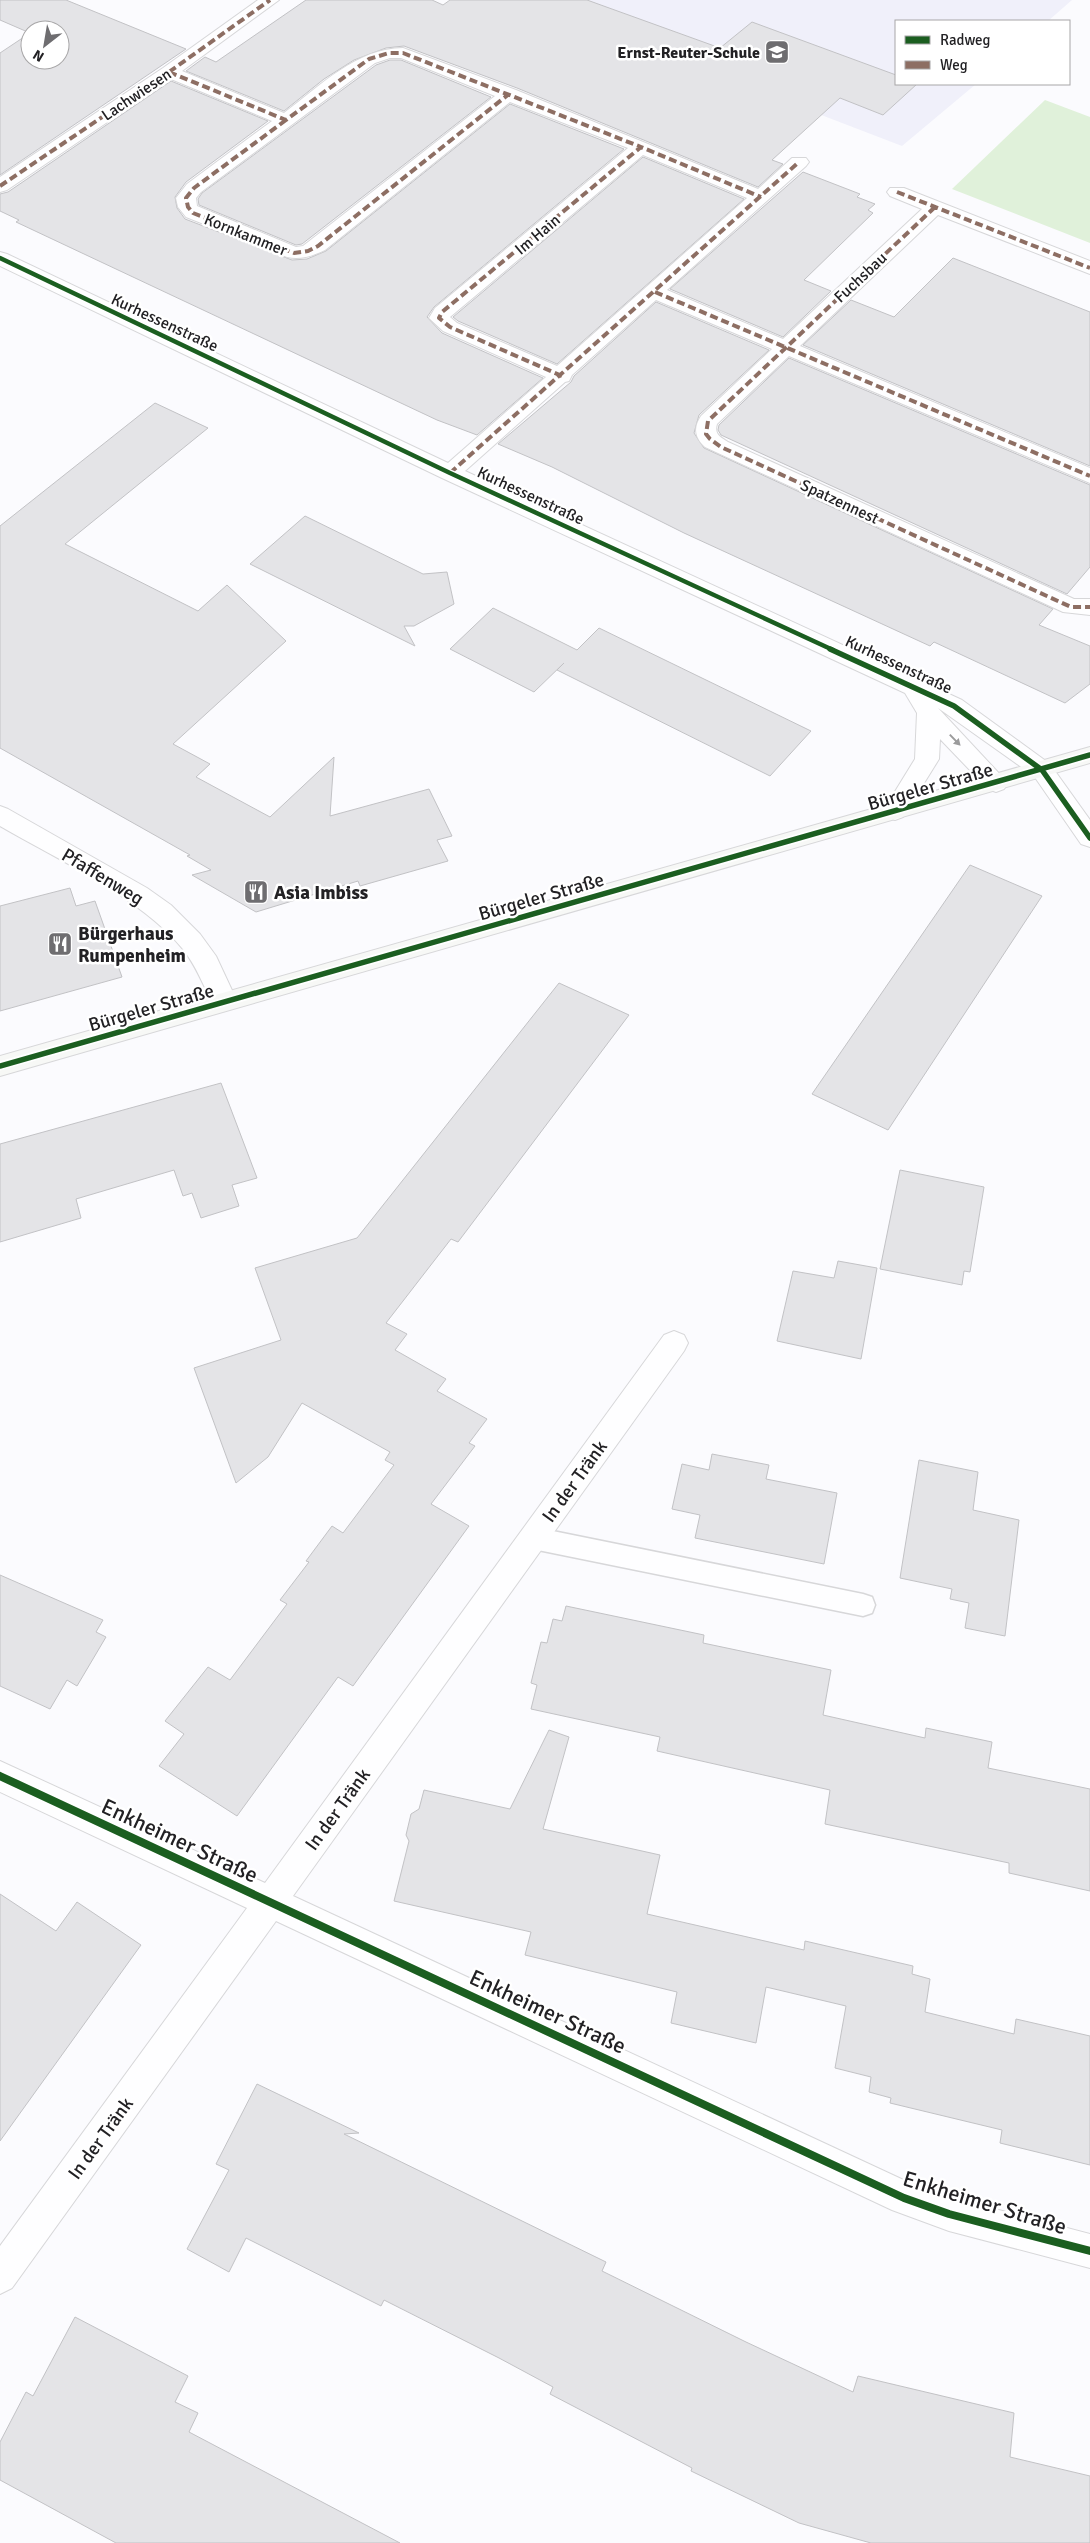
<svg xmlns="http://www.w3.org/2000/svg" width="1090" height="2543" viewBox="0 0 1090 2543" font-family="Signika,sans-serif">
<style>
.built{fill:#f0f0fa}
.green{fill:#e0f1da}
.building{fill:#e4e4e7;stroke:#c2c2c5}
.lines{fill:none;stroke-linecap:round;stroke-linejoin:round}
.lane-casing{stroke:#d7d7d9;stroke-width:3}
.street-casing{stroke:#d7d7d9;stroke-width:2}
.secondary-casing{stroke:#d7d7d9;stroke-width:2}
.lane{fill:#fefeff;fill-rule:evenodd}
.street{fill:#fefeff;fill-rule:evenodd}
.secondary{fill:#f7f8f6;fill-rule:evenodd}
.quiet{stroke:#8d6e63;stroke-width:4;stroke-dasharray:8 4;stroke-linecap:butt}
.cycleway-far2-casing{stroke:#fff;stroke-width:7}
.cycleway-far1-casing{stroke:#fff;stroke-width:9}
.cycleway-casing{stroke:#fff;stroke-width:11}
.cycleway-far2{stroke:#1b5e20;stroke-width:4.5}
.cycleway-far1{stroke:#1b5e20;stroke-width:5.5}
.cycleway{stroke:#1b5e20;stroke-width:8}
.oneway{fill:#9b9b9c}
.labels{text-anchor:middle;stroke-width:5;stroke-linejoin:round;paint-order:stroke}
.far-poi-label{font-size:16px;font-weight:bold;fill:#222124;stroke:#fff;text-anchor:end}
.far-street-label{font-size:16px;fill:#222124;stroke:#fff}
.street-label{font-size:19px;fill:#222124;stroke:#fff}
.poi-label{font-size:19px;font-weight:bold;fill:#222124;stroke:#fff;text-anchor:start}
.near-street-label{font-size:22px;fill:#222124;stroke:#fff}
</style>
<rect width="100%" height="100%" fill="#fbfbfe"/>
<path class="built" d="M 521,0 L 1072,0 L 1048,21 L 896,21 L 896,84 L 976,84 L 902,146 Z"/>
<path class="green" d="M 1045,100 L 1090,117 L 1090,243 L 952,189 Z"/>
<path class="building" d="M 0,0 L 66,0 L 186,49 L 0,175 L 0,53 L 30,33 L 30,60 L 60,60 L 60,30 L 30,30 L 30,33 L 0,20 Z
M 306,0 L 432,0 L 443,5 L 450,0 L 587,0 L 720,48 L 752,22 L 896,75 L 896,84 L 917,84 L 883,115 L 840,98 L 772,160 L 783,164 L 758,187 L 517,88 L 404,46 L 386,48 L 354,60 L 324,79 L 284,111 L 186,71 L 205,57 L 216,62 Z
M 390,60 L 401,60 L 491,97 L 302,244 L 296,245 L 199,205 L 198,199 L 202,193 L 376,65 Z
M 171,81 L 268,121 L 186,182 L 175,197 L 177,208 L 185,219 L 292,260 L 307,259 L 326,251 L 510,104 L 624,149 L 434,307 L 427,317 L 442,333 L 543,378 L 477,435 L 437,420 L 16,222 L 19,220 L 0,211 L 0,194 L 8,192 Z
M 643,157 L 744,199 L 557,364 L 458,321 L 453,317 Z
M 803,172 L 860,194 L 857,197 L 875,204 L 868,210 L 873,213 L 804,280 L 831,291 L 783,337 L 670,289 Z
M 953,258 L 1090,312 L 1090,466 L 803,345 L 851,300 L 894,317 Z
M 656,302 L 769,350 L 699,415 L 694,433 L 704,448 L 1053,609 L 1039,625 L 1090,646 L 1090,684 L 1065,703 L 934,642 L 930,646 L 684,533 L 552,467 L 498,444 L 571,382 L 574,376 Z
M 789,358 L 1090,485 L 1090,567 L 1067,594 L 721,435 L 718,430 L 719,425 Z
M 155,403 L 208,428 L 65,544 L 198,611 L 227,585 L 286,641 L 173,744 L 210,764 L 196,777 L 270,817 L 334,757 L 330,816 L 429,789 L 452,836 L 437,840 L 448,861 L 360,886 L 358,881 L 256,912 L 192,875 L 211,870 L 187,856 L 190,855 L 0,748 L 0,526 Z
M 305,516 L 423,574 L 447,572 L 454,604 L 414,626 L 404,626 L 415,646 L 250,564 Z
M 493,608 L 577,650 L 599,628 L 811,731 L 770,776 L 557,670 L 564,663 L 534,692 L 450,649 Z
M 970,865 L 1042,896 L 888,1130 L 812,1094 Z
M 70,888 L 76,906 L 95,901 L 122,977 L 0,1011 L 0,906 Z
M 559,983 L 629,1015 L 458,1242 L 451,1239 L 386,1323 L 407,1334 L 395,1350 L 446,1379 L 437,1391 L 487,1419 L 469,1443 L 475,1446 L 431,1504 L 469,1526 L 353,1686 L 338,1677 L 237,1816 L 159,1766 L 184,1734 L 165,1721 L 208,1667 L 230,1680 L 287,1604 L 280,1600 L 309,1562 L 306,1561 L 332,1526 L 343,1533 L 394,1465 L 385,1460 L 390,1452 L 302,1403 L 268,1457 L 236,1483 L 194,1368 L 281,1340 L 255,1268 L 357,1238 Z
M 221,1083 L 257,1178 L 232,1185 L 239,1206 L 201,1218 L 192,1193 L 183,1196 L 174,1170 L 76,1199 L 81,1218 L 0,1242 L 0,1144 Z
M 900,1170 L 984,1187 L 970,1272 L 964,1271 L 962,1285 L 880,1269 Z
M 838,1261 L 877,1268 L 861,1359 L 777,1341 L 793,1271 L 834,1278 Z
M 712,1454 L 769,1465 L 766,1479 L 837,1493 L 824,1564 L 695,1538 L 700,1515 L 672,1509 L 682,1464 L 709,1470 Z
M 919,1460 L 978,1472 L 973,1510 L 1019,1520 L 1005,1636 L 965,1628 L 969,1603 L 950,1599 L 952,1589 L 900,1578 Z
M 0,1575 L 103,1620 L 96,1632 L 106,1637 L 77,1686 L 67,1680 L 50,1709 L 0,1686 Z
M 566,1606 L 704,1635 L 703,1643 L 831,1670 L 823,1715 L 925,1738 L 926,1728 L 992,1742 L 988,1768 L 1090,1789 L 1090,1891 L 1009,1873 L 1009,1863 L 825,1824 L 830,1790 L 657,1751 L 660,1737 L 531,1709 L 537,1685 L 531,1683 L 541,1642 L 547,1643 L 553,1619 L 562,1621 Z
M 549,1730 L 569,1737 L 543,1829 L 660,1855 L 647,1914 L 804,1950 L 805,1941 L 913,1966 L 912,1974 L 930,1979 L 925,2012 L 1014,2034 L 1016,2019 L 1090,2036 L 1090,2165 L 1000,2143 L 1002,2130 L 890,2103 L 891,2098 L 869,2092 L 871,2077 L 835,2068 L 846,2006 L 766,1987 L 756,2043 L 671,2023 L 677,1992 L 525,1955 L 531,1932 L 394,1901 L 409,1841 L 406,1835 L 411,1814 L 419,1809 L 424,1790 L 510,1809 Z
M 0,1894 L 56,1931 L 77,1902 L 141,1945 L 0,2141 Z
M 257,2084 L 359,2133 L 344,2134 L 606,2262 L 602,2271 L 746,2342 L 853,2392 L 858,2376 L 1014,2413 L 1010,2457 L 1090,2476 L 1090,2543 L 871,2543 L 799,2523 L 691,2471 L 692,2468 L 550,2394 L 553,2387 L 499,2358 L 384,2300 L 381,2306 L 246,2238 L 229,2272 L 187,2249 L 229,2170 L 216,2164 Z
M 75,2317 L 188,2376 L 175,2402 L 198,2413 L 189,2432 L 400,2543 L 116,2543 L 0,2480 L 0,2442 L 26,2392 L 33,2396 Z"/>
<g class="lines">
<defs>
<path id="lane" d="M 533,1527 L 863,1594 L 872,1597 L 875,1605 L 872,1613 L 863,1616 L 533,1549 L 524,1546 L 521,1538 L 524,1530 Z"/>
<path id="street" d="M 258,0 L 279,0 L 182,71 L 284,113 C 320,86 357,48 403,48 L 516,90 L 758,189 L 792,158 L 806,158 L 809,162 L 806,166 L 667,290 L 783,339 L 922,209 L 890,196 L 887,192 L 890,188 L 904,188 L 1090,261 L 1090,274 L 938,215 L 800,346 L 1090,468 L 1090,483 L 789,356 L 717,424 C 714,434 720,437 728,442 L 1074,599 L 1090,599 L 1090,615 L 1063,612 L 705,447 C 695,438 693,428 701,416 L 772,349 L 656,300 L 572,375 L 569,381 L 565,382 L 465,471 L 962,700 L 1050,764 L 1090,820 L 1090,847 L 1081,844 L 1034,776 L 938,708 L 1008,783 L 1004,789 L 996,792 L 988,789 L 940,739 L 939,759 L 903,817 L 895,820 L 887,817 L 883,811 L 915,759 L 917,713 L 905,693 L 442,478 L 0,266 L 0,252 L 7,254 L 448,463 L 546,377 L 443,331 L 429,318 L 435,308 L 628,148 L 510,102 L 325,250 C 313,256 300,260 287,257 L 186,217 L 178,207 L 176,198 L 187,184 L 272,121 L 171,79 L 7,190 L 0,192 L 0,177 L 163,68 ZM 390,58 L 401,58 L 495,96 L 303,246 L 296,247 L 197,206 L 196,198 L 201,192 L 375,63 ZM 643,155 L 747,198 L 557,366 L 457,323 L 450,317 Z
M 0,806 L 8,809 L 147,888 L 171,905 L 200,934 L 216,956 L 237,1001 L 233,1008 L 224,1011 L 215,1008 C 204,988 197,966 182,948 C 141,898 57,859 0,826 Z
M 674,1331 L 684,1335 L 688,1343 L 684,1351 L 293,1896 L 910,2183 L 949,2197 L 1090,2234 L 1090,2268 L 949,2231 L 892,2210 L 276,1921 L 12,2288 L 0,2294 L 0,2246 L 247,1908 L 0,1792 L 0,1761 L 265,1883 L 664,1335 Z"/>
<path id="secondary" d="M 1090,747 L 1090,763 L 0,1076 L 0,1056 Z"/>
</defs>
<use href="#lane" class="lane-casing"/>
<use href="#street" class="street-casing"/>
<use href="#secondary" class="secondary-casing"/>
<use href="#lane" class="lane"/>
<use href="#street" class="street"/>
<use href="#secondary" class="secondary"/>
<path class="quiet" d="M 169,72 L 286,120 L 369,59 L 389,53 L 403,53 L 641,147
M 286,120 L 194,188 L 186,198 L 188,207 L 193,213 L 294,253 L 308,251 L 318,246 L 509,94
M 0,186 L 169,72 L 270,0
M 897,192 L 1090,268
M 935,207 L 708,421 L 706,434 L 710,439 L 721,447 L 1071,607 L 1090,607
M 655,292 L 1090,476
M 562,376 L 450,327 L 439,318 L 442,312 L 641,147 L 761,197
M 450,473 L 799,162"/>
<defs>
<path id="cycleway-far2" d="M 0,258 L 450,473 L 833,650"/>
<path id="cycleway-far1" d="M 830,649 L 954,706 L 1042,770 L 1090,838
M 0,1066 L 1090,755"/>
<path id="cycleway" d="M 0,1776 L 904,2198 L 949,2214 L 1090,2251"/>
</defs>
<use href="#cycleway-far2" class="cycleway-far2-casing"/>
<use href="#cycleway-far1" class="cycleway-far1-casing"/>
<use href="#cycleway" class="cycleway-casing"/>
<use href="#cycleway-far2" class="cycleway-far2"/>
<use href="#cycleway-far1" class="cycleway-far1"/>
<use href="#cycleway" class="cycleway"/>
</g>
<defs><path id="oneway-solid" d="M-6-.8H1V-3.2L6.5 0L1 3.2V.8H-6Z" transform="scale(1.25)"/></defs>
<use class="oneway" href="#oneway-solid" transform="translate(955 740) rotate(46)"/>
<defs>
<symbol id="school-square" viewBox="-11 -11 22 22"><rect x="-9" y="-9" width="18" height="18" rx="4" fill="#6e6d70" stroke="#fff"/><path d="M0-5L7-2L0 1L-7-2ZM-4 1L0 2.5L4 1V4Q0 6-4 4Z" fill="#fff"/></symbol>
<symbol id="restaurant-square" viewBox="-11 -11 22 22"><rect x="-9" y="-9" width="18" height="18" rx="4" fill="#6e6d70" stroke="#fff"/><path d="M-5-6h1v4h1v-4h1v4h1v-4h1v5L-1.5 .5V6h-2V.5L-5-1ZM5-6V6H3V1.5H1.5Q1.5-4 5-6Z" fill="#fff"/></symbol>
</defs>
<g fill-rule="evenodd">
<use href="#school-square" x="763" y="38" width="28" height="28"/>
<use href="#restaurant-square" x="242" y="878" width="28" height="28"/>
<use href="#restaurant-square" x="46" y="930" width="28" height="28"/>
</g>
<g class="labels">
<g class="far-poi-label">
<text x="760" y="58">Ernst-Reuter-Schule</text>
</g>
<g class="far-street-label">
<text transform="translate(136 94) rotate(-34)" y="6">Lachwiesen</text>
<text transform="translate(246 234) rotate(22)" y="6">Kornkammer</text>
<text transform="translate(537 234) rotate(-40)" y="6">Im Hain</text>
<text transform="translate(860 277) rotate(-43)" y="6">Fuchsbau</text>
<text transform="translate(165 322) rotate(25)" y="6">Kurhessenstraße</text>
<text transform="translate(531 495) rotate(25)" y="6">Kurhessenstraße</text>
<text transform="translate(840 501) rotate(25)" y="6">Spatzennest</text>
<text transform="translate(899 664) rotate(25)" y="6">Kurhessenstraße</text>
</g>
<g class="street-label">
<text transform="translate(930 786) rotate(-16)" y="7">Bürgeler Straße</text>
<text transform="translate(103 876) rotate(31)" y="7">Pfaffenweg</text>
<text transform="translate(541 896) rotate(-16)" y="7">Bürgeler Straße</text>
<text transform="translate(151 1007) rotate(-16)" y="7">Bürgeler Straße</text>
<text transform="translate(574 1481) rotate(-54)" y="7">In der Tränk</text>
<text transform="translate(337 1809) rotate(-54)" y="7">In der Tränk</text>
<text transform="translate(100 2138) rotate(-54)" y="7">In der Tränk</text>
</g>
<g class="poi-label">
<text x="274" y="899">Asia Imbiss</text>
<text x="78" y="940">Bürgerhaus<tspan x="78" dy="22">Rumpenheim</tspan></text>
</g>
<g class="near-street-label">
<text transform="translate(180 1840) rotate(25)" y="8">Enkheimer Straße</text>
<text transform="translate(548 2011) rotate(25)" y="8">Enkheimer Straße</text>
<text transform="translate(985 2202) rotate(17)" y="8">Enkheimer Straße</text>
</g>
</g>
<rect x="895" y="20" width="175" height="65" fill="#ffffff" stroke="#a7a6a7"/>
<rect x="905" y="36" width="25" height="8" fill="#1b5e20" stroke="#a7a6a7"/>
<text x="940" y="45" font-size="15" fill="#222124">Radweg</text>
<rect x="905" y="61" width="25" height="8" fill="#8d6e63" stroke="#a7a6a7"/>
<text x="940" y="70" font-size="15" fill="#222124">Weg</text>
<g transform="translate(45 45) rotate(211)"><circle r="24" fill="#ffffff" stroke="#a7a6a7"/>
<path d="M0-4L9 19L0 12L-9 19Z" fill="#6e6d70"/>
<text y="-8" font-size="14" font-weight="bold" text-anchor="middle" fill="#222124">N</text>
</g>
</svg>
